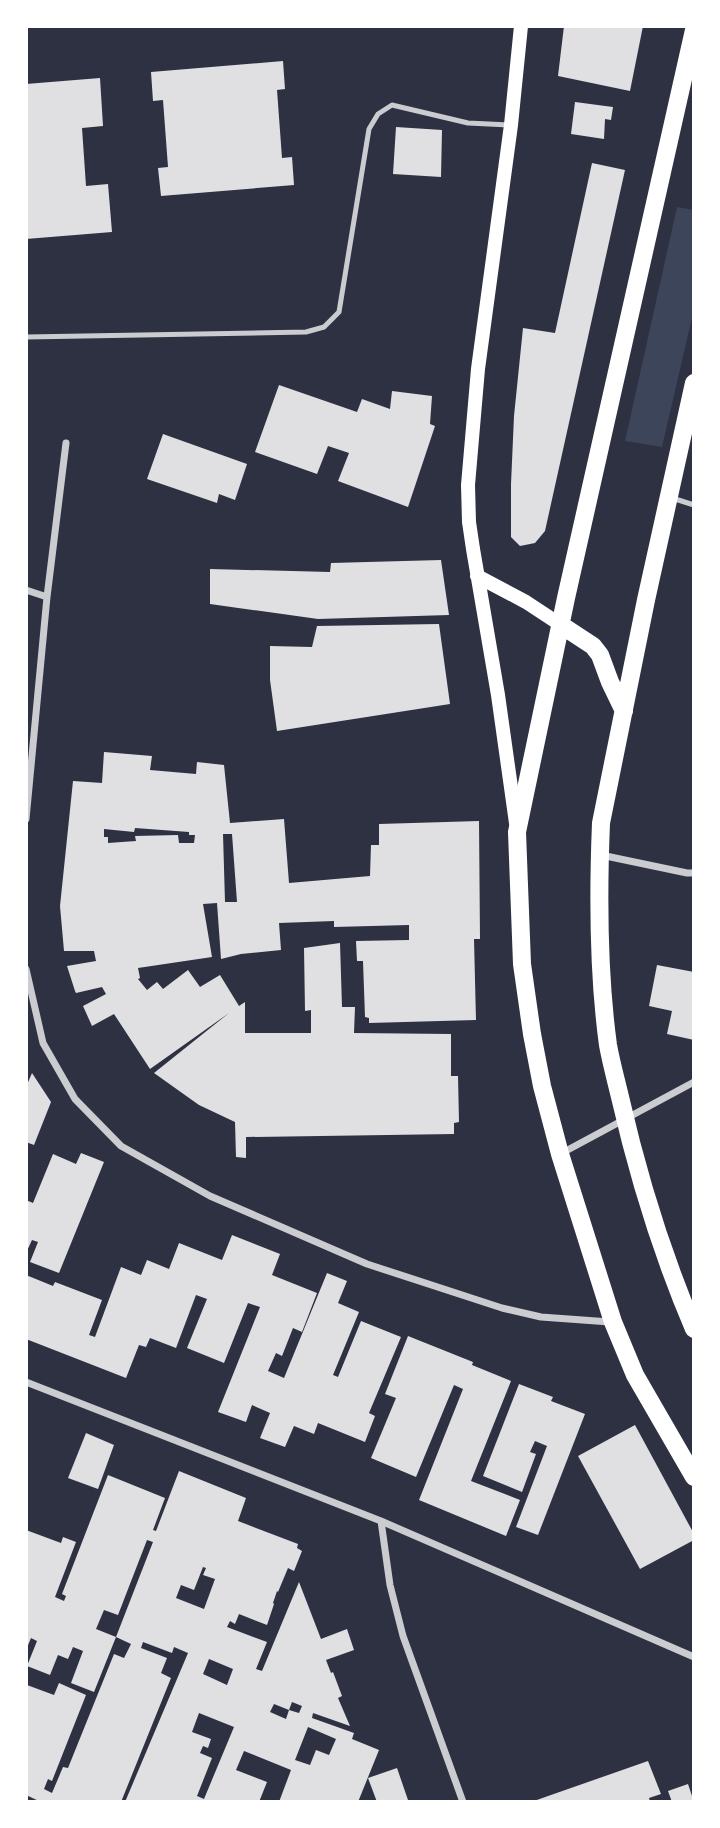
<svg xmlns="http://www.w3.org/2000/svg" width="720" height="1828" viewBox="0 0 720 1828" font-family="'Alegreya Sans',sans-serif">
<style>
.green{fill:#3c4559}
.building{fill:#e0e0e3;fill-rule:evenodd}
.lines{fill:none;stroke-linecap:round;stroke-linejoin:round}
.service{stroke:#caccd0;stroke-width:5}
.minor{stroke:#caccd0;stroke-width:7}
.secondary{stroke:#fff;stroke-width:14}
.primary{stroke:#fff;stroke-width:18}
</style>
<rect width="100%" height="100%" fill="#2d3142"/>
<path class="green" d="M 677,207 L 694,210 L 694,309 L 662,447 L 625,441 Z"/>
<path class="building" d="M 564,26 L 643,26 L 630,91 L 558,76 Z
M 283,61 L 285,89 L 277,90 L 282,158 L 292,157 L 294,185 L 161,196 L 158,168 L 168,167 L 163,100 L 153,101 L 151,72 Z
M 100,78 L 103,126 L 82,128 L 86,186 L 108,184 L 112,232 L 26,239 L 26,84 Z
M 575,102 L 613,107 L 611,120 L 605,119 L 604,139 L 571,134 Z
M 396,127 L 442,130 L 441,177 L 393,174 Z
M 592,163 L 625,170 L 545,531 L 535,543 L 520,546 L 511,537 L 511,484 L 514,416 L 523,328 L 555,333 Z
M 279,385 L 357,412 L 362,399 L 390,409 L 392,391 L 432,396 L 430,424 L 435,426 L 408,507 L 338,481 L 349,453 L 328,446 L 317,474 L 255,452 Z
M 163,434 L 247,464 L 235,500 L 219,494 L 217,503 L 147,479 Z
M 441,560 L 449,615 L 318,619 L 210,604 L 210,569 L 330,572 L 331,563 Z
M 439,624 L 450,704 L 277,731 L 270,680 L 270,646 L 312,647 L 317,626 Z
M 104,752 L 152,756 L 150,770 L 196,774 L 197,762 L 224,765 L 230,823 L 284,819 L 289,883 L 370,876 L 371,845 L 379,845 L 379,824 L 479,821 L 480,939 L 474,939 L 476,1020 L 369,1023 L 369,1018 L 365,1017 L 363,961 L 357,961 L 356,941 L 409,940 L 409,925 L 334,927 L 334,921 L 279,923 L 281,950 L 241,954 L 221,959 L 217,903 L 203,904 L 212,957 L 138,968 L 140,978 L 138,979 L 147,990 L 157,982 L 163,989 L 188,970 L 200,987 L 220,975 L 239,1006 L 245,1002 L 245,1033 L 311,1033 L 311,1010 L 305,1011 L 304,948 L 340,943 L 342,1007 L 355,1007 L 354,1033 L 451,1034 L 451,1076 L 458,1076 L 459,1122 L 454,1123 L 454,1134 L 246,1137 L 246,1158 L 236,1157 L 235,1122 L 199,1105 L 154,1073 L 229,1013 L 150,1069 L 114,1014 L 92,1026 L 83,1006 L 106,994 L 102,987 L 76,993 L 75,991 L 67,966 L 96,961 L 94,951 L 64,951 L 60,906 L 73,781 L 102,783 ZM 135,828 L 189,832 L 189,835 L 195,835 L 194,843 L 179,843 L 178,835 L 135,836 L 136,841 L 108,843 L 108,837 L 104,837 L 104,829 L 134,832 ZM 223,834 L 232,834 L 237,902 L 225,902 Z
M 657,965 L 694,972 L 694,1040 L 667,1034 L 672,1011 L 649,1006 Z
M 32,1073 L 51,1102 L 34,1145 L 26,1142 L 26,1087 Z
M 81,1153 L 104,1162 L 59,1273 L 30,1262 L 38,1242 L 32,1240 L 26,1253 L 26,1200 L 33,1203 L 53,1154 L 76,1164 Z
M 232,1235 L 280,1254 L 272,1275 L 317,1293 L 302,1332 L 293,1328 L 282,1356 L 276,1353 L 268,1371 L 284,1378 L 327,1273 L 347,1281 L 338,1303 L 359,1312 L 333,1375 L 338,1377 L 361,1321 L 401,1337 L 369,1413 L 375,1416 L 365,1442 L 318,1423 L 314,1434 L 294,1426 L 285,1447 L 260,1438 L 270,1413 L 252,1405 L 246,1422 L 218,1412 L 260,1307 L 248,1303 L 224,1363 L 187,1348 L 207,1299 L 196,1295 L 176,1348 L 150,1338 L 146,1347 L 139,1345 L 126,1378 L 26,1339 L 26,1275 L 53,1286 L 55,1282 L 102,1300 L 89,1335 L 95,1337 L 121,1267 L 141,1275 L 147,1260 L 169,1269 L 179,1243 L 222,1260 Z
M 408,1336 L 473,1362 L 472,1365 L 511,1381 L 471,1481 L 520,1500 L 506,1536 L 419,1500 L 463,1389 L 454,1385 L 416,1477 L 371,1458 L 396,1398 L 385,1394 Z
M 519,1384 L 553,1397 L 551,1401 L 585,1414 L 538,1535 L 516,1527 L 547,1446 L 535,1441 L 530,1452 L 536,1454 L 522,1492 L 483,1476 Z
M 635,1425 L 694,1534 L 694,1540 L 640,1569 L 578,1456 Z
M 86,1433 L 114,1445 L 98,1489 L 68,1478 Z
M 179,1471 L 246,1498 L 238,1521 L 298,1544 L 297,1548 L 302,1551 L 294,1571 L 288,1568 L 278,1592 L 277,1591 L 273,1603 L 274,1604 L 267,1625 L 239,1614 L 235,1624 L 230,1621 L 227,1627 L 267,1642 L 256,1669 L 262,1671 L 299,1582 L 321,1639 L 347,1629 L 354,1650 L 326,1660 L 331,1673 L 333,1672 L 342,1696 L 338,1698 L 350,1726 L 313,1713 L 312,1718 L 354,1733 L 352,1739 L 379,1750 L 358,1802 L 279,1802 L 291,1770 L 244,1751 L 236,1770 L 267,1782 L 259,1802 L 125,1802 L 188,1653 L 174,1647 L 172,1653 L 143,1642 L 141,1648 L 167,1658 L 161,1673 L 171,1678 L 121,1802 L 41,1802 L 26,1795 L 27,1685 L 54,1695 L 59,1683 L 86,1695 L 52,1781 L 48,1779 L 44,1789 L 52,1793 L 63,1767 L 68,1768 L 114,1654 L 124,1658 L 131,1644 L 116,1637 L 94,1692 L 71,1683 L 83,1651 L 73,1647 L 68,1659 L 58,1655 L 50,1675 L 27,1666 L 37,1641 L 31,1638 L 26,1650 L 26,1530 L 61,1543 L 63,1537 L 76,1542 L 55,1597 L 64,1601 L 66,1596 L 62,1594 L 108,1475 L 165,1498 L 153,1530 L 156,1531 ZM 147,1540 L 153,1542 L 116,1637 L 96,1629 L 104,1610 L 118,1615 ZM 203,1567 L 206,1568 L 203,1575 L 215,1579 L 204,1609 L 176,1598 L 181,1585 L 194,1590 ZM 209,1659 L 233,1669 L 227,1685 L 203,1674 ZM 292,1702 L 302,1706 L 299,1713 L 289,1710 L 286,1719 L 270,1712 L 274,1704 L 289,1710 ZM 199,1713 L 234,1727 L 204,1799 L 197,1796 L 212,1758 L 200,1753 L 203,1746 L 208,1748 L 211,1739 L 192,1732 ZM 308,1727 L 336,1739 L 329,1755 L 316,1750 L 310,1765 L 295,1760 Z
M 648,1761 L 661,1794 L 649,1798 L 650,1802 L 531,1802 Z
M 397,1768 L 408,1800 L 377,1802 L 368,1778 Z
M 688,1784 L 694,1802 L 672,1802 L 668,1791 Z"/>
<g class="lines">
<path class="service" d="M 26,337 L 306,332 L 324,327 L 339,312 L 369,129 L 378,114 L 392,105 L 468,123 L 509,125
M 672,498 L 694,505"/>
<path class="minor" d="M 26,590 L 47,597
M 26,819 L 47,597 L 66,443
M 601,855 L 687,873 L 694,873
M 26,969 L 43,1043 L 75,1099 L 121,1146 L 210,1196 L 367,1264 L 502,1308 L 541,1317 L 610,1322
M 562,1153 L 694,1082
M 26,1382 L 381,1521 L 694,1657
M 381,1521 L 390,1585 L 403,1636 L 463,1802"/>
<path class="secondary" d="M 477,576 L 526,602 L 561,625
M 516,823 L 498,695 L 473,549 L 469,522 L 468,485 L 478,369 L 511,125 L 521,26"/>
<path class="primary" d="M 694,30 L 566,598 L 517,832 L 522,964 L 532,1034 L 542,1086 L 560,1154 L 613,1322 L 635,1375 L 694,1477
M 694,383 L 646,600 L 601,823 C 598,896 598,972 608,1045 C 611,1062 616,1080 620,1097 C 638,1176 662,1254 694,1329
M 561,625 L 593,646 L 600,655 L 610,682 L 624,711"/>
</g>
<rect width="720" height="1828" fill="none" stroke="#ffffff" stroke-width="56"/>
</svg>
